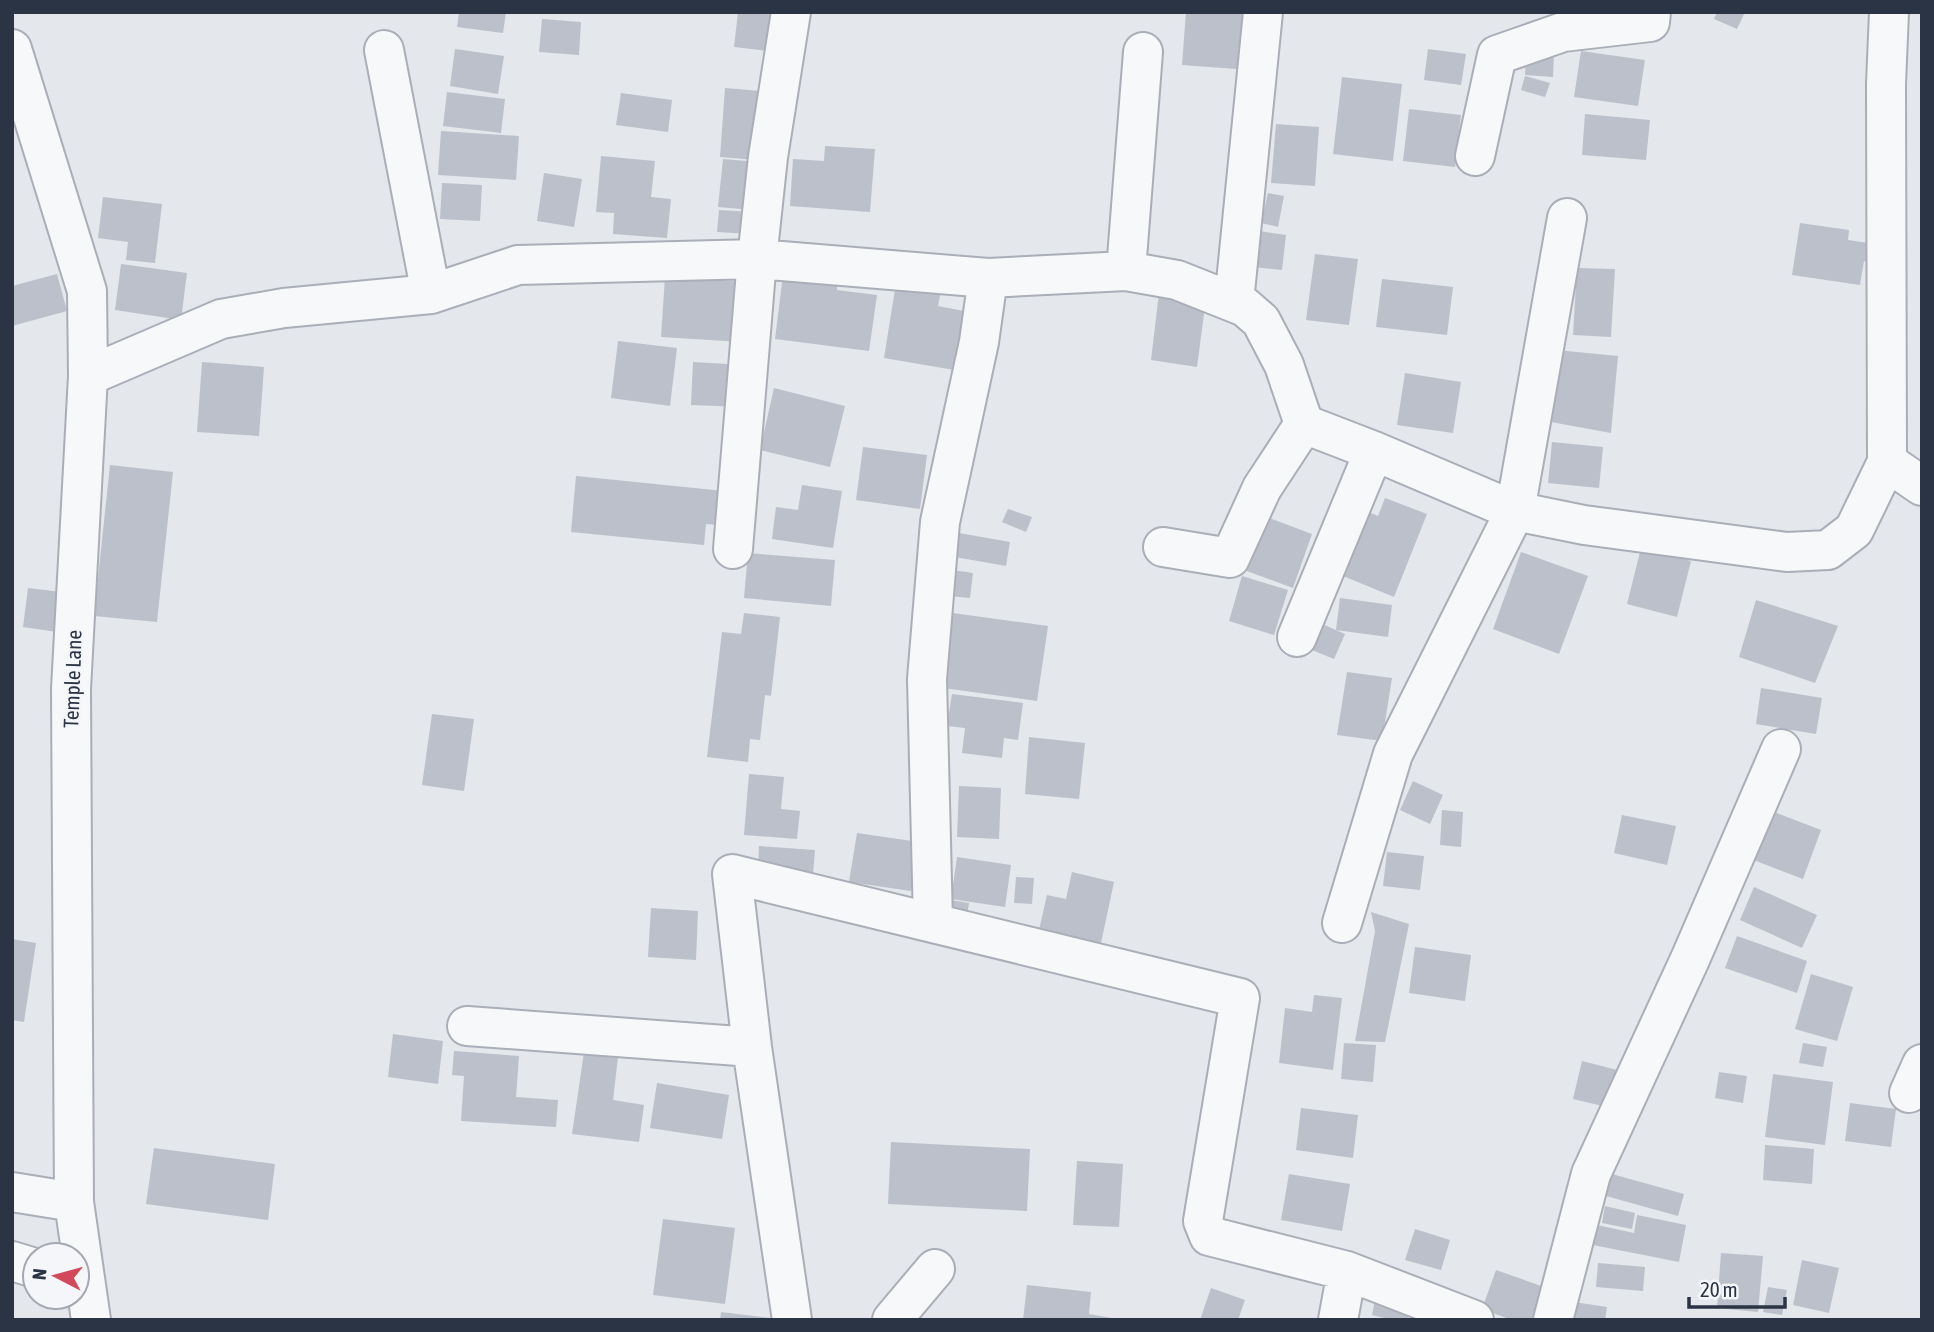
<svg xmlns="http://www.w3.org/2000/svg" width="1934" height="1332" viewBox="0 0 1934 1332" font-family="'Asap Condensed',sans-serif">
<style>
.building{fill:#bbc0ca}
.lines{fill:none;stroke-linecap:round;stroke-linejoin:round}
.minor-casing{stroke:#a9aeb7;stroke-width:42}
.minor{stroke:#f7f8fa;stroke-width:38}
.labels{text-anchor:middle;stroke-width:5;stroke-linejoin:round;paint-order:stroke}
.street-label{font-size:21px;fill:#2b3445;stroke:#f4f6f9}
</style>
<rect width="100%" height="100%" fill="#e4e7ec"/>
<path class="building" d="M 459,12 L 506,12 L 503,33 L 457,27 Z
M 738,12 L 782,15 L 777,52 L 734,47 Z
M 1186,12 L 1255,12 L 1250,70 L 1182,65 Z
M 1717,12 L 1745,12 L 1737,29 L 1714,19 Z
M 542,19 L 581,22 L 579,55 L 539,52 Z
M 455,49 L 504,56 L 498,94 L 450,86 Z
M 1428,49 L 1466,54 L 1461,85 L 1424,80 Z
M 1581,51 L 1645,60 L 1638,106 L 1574,97 Z
M 1526,52 L 1554,53 L 1553,77 L 1525,75 Z
M 1525,76 L 1550,83 L 1545,97 L 1521,90 Z
M 1342,77 L 1402,84 L 1393,161 L 1333,154 Z
M 725,88 L 761,91 L 756,160 L 720,157 Z
M 447,92 L 505,99 L 501,133 L 443,126 Z
M 621,93 L 672,100 L 668,132 L 616,125 Z
M 1409,109 L 1461,115 L 1455,167 L 1403,161 Z
M 1585,114 L 1650,120 L 1646,160 L 1582,155 Z
M 1276,124 L 1319,127 L 1315,186 L 1271,183 Z
M 441,131 L 519,136 L 516,180 L 438,175 Z
M 825,146 L 875,149 L 870,212 L 790,206 L 793,159 L 824,161 Z
M 601,156 L 655,161 L 651,197 L 671,199 L 667,238 L 613,234 L 614,213 L 596,212 Z
M 723,159 L 758,162 L 753,210 L 718,207 Z
M 544,173 L 582,179 L 574,227 L 537,221 Z
M 442,183 L 482,185 L 480,221 L 440,219 Z
M 1268,193 L 1284,196 L 1278,227 L 1261,223 Z
M 103,197 L 162,204 L 155,263 L 126,260 L 128,242 L 98,238 Z
M 719,210 L 753,212 L 751,234 L 717,232 Z
M 1800,223 L 1849,230 L 1848,240 L 1882,245 L 1879,263 L 1864,261 L 1860,285 L 1792,275 Z
M 1259,231 L 1286,235 L 1282,270 L 1254,267 Z
M 1315,254 L 1358,259 L 1349,325 L 1306,320 Z
M 121,264 L 187,273 L 181,320 L 115,310 Z
M 1577,268 L 1615,269 L 1611,337 L 1573,335 Z
M 57,274 L 67,311 L 12,326 L 12,286 Z
M 783,275 L 837,282 L 837,290 L 877,295 L 869,351 L 775,339 Z
M 665,277 L 746,282 L 742,342 L 661,337 Z
M 897,277 L 942,285 L 938,306 L 964,311 L 954,370 L 884,358 Z
M 1382,279 L 1453,287 L 1447,335 L 1376,327 Z
M 1159,293 L 1206,299 L 1197,367 L 1151,360 Z
M 618,341 L 677,348 L 670,406 L 611,398 Z
M 1556,350 L 1618,356 L 1611,433 L 1551,422 Z
M 202,362 L 264,367 L 259,436 L 197,432 Z
M 693,362 L 744,365 L 743,407 L 691,405 Z
M 1405,373 L 1461,382 L 1453,433 L 1397,425 Z
M 774,388 L 845,406 L 830,467 L 760,450 Z
M 1552,442 L 1603,447 L 1599,488 L 1548,483 Z
M 863,447 L 927,455 L 920,509 L 856,500 Z
M 110,465 L 173,472 L 157,622 L 94,616 Z
M 576,476 L 734,492 L 731,526 L 706,524 L 704,545 L 571,532 Z
M 802,485 L 842,491 L 833,548 L 772,539 L 776,507 L 798,510 Z
M 1385,498 L 1427,514 L 1394,597 L 1336,573 L 1361,509 L 1378,516 Z
M 1008,509 L 1032,517 L 1026,532 L 1002,522 Z
M 1256,513 L 1312,534 L 1293,588 L 1236,567 Z
M 959,533 L 1010,542 L 1006,566 L 955,557 Z
M 1641,548 L 1691,561 L 1677,617 L 1627,604 Z
M 1521,552 L 1588,576 L 1559,654 L 1493,629 Z
M 748,553 L 835,560 L 831,606 L 744,598 Z
M 952,570 L 973,573 L 970,598 L 949,596 Z
M 1242,576 L 1288,590 L 1274,635 L 1229,621 Z
M 28,588 L 70,593 L 64,633 L 23,627 Z
M 1340,598 L 1392,605 L 1388,637 L 1336,630 Z
M 1756,600 L 1838,626 L 1815,683 L 1739,657 Z
M 744,613 L 780,617 L 771,696 L 765,695 L 760,740 L 750,739 L 748,762 L 707,757 L 722,632 L 741,634 Z
M 953,613 L 1048,626 L 1037,701 L 943,688 Z
M 1313,620 L 1345,634 L 1334,659 L 1302,646 Z
M 1347,672 L 1392,678 L 1382,741 L 1337,735 Z
M 1761,688 L 1822,698 L 1816,734 L 1756,724 Z
M 952,694 L 1023,703 L 1018,740 L 1004,738 L 1002,758 L 962,753 L 965,728 L 947,726 Z
M 432,714 L 474,719 L 464,791 L 422,785 Z
M 1029,737 L 1085,743 L 1079,799 L 1025,794 Z
M 749,774 L 784,777 L 781,809 L 800,811 L 797,839 L 744,835 Z
M 1413,781 L 1443,795 L 1430,824 L 1400,810 Z
M 959,786 L 1001,788 L 999,839 L 957,837 Z
M 1442,810 L 1463,812 L 1461,847 L 1440,845 Z
M 1769,810 L 1821,830 L 1803,879 L 1751,859 Z
M 1622,815 L 1676,826 L 1667,865 L 1614,853 Z
M 857,833 L 919,842 L 911,891 L 849,882 Z
M 759,846 L 815,850 L 813,874 L 758,871 Z
M 1387,852 L 1424,856 L 1420,890 L 1383,886 Z
M 957,857 L 1011,865 L 1005,907 L 951,899 Z
M 1072,872 L 1114,882 L 1101,943 L 1039,930 L 1047,895 L 1066,899 Z
M 1016,877 L 1034,878 L 1032,904 L 1014,903 Z
M 1754,887 L 1817,915 L 1802,948 L 1740,920 Z
M 945,899 L 969,903 L 966,922 L 942,918 Z
M 651,908 L 698,911 L 696,960 L 648,957 Z
M 1371,912 L 1409,924 L 1385,1042 L 1355,1041 L 1375,931 Z
M 1737,936 L 1807,961 L 1797,993 L 1725,968 Z
M 12,939 L 36,943 L 24,1022 L 12,1020 Z
M 1415,947 L 1471,955 L 1465,1001 L 1409,993 Z
M 1811,974 L 1853,987 L 1837,1041 L 1795,1029 Z
M 1314,995 L 1342,998 L 1333,1070 L 1279,1063 L 1285,1008 L 1312,1012 Z
M 393,1034 L 443,1041 L 438,1084 L 388,1077 Z
M 1344,1043 L 1376,1045 L 1373,1082 L 1341,1079 Z
M 1803,1043 L 1827,1047 L 1823,1067 L 1799,1063 Z
M 454,1051 L 519,1056 L 516,1097 L 558,1100 L 556,1127 L 461,1121 L 464,1076 L 452,1075 Z
M 584,1052 L 618,1057 L 613,1100 L 644,1105 L 639,1142 L 572,1134 Z
M 1582,1061 L 1637,1075 L 1628,1112 L 1573,1099 Z
M 1719,1072 L 1747,1076 L 1743,1103 L 1715,1098 Z
M 1773,1074 L 1833,1082 L 1825,1145 L 1765,1137 Z
M 657,1083 L 729,1095 L 722,1139 L 650,1128 Z
M 1850,1103 L 1896,1109 L 1891,1147 L 1845,1141 Z
M 1301,1108 L 1358,1115 L 1353,1158 L 1296,1150 Z
M 891,1142 L 1030,1149 L 1027,1211 L 888,1204 Z
M 1765,1145 L 1814,1149 L 1812,1184 L 1763,1180 Z
M 154,1148 L 275,1164 L 268,1220 L 146,1204 Z
M 1077,1161 L 1123,1164 L 1119,1227 L 1073,1225 Z
M 1289,1174 L 1350,1184 L 1342,1231 L 1281,1220 Z
M 1612,1174 L 1684,1194 L 1678,1216 L 1606,1196 Z
M 1605,1206 L 1635,1213 L 1632,1229 L 1602,1223 Z
M 1637,1215 L 1686,1225 L 1679,1262 L 1593,1245 L 1597,1225 L 1634,1233 Z
M 663,1219 L 735,1228 L 725,1304 L 653,1295 Z
M 1415,1229 L 1450,1240 L 1441,1270 L 1405,1260 Z
M 1721,1253 L 1763,1256 L 1758,1312 L 1717,1308 Z
M 1802,1260 L 1839,1268 L 1829,1313 L 1793,1305 Z
M 1598,1263 L 1645,1267 L 1643,1291 L 1596,1287 Z
M 1496,1270 L 1547,1288 L 1536,1320 L 1512,1320 L 1482,1309 Z
M 1379,1281 L 1414,1289 L 1408,1320 L 1392,1320 L 1372,1315 Z
M 1027,1285 L 1091,1292 L 1089,1314 L 1123,1320 L 1023,1320 Z
M 1768,1287 L 1787,1290 L 1782,1315 L 1763,1312 Z
M 1211,1288 L 1245,1300 L 1238,1320 L 1200,1320 Z
M 1574,1302 L 1607,1307 L 1605,1320 L 1571,1320 Z
M 721,1312 L 770,1318 L 770,1320 L 720,1320 Z"/>
<g class="lines">
<defs>
<path id="minor" d="M 12,49 L 87,291 L 88,376 L 71,689 L 74,1202 L 91,1320
M 384,50 L 431,294
M 1475,156 L 1497,55 L 1563,32 L 1650,22 L 1651,12
M 1126,271 L 1143,52
M 1234,302 L 1263,12
M 88,376 L 221,319 L 284,308 L 431,294 L 518,265 L 757,259 L 988,278 L 1126,271 L 1177,280 L 1245,307 L 1261,321 L 1284,365 L 1304,424 L 1374,451 L 1515,511 L 1584,525 L 1787,552 L 1828,550 L 1854,530 L 1887,462 L 1922,486
M 1887,462 L 1886,84 L 1889,12
M 1163,547 L 1230,558 L 1262,488 L 1304,424
M 733,549 L 757,259 L 768,157 L 791,12
M 1297,637 L 1374,451
M 933,922 L 927,679 L 940,522 L 979,342 L 988,278
M 1342,923 L 1393,754 L 1515,511 L 1567,218
M 467,1026 L 752,1047
M 1909,1093 L 1922,1064
M 12,1192 L 74,1202
M 12,1261 L 35,1268
M 792,1320 L 752,1047 L 732,874 L 1240,998 L 1203,1221 L 1209,1236 L 1347,1271 L 1474,1320
M 892,1320 L 935,1269
M 1338,1320 L 1347,1271
M 1553,1320 L 1591,1174 L 1691,957 L 1781,749"/>
</defs>
<use href="#minor" class="minor-casing"/>
<use href="#minor" class="minor"/>
</g>
<g class="labels">
<g class="street-label">
<text transform="translate(73 679) rotate(-88)" y="7">Temple Lane</text>
</g>
</g>
<rect width="1934" height="1332" fill="none" stroke="#2b3445" stroke-width="28"/>
<g transform="translate(56 1276) rotate(276)"><circle r="33" fill="#f4f6f9" stroke="#a4a8b1" stroke-width="2"/>
<path d="M0-5L12 26L0 18L-12 26Z" fill="#d1495b"/>
<text y="-10" font-size="19" font-weight="bold" text-anchor="middle" fill="#2b3445">N</text>
</g>
<path d="M1689 1297v10h96v-10" fill="none" stroke="#2b3445" stroke-width="3.5"/>
<text x="1700" y="1297" font-size="21" fill="#2b3445" stroke="#f4f6f9" stroke-width="5" paint-order="stroke">20 m</text>
</svg>
